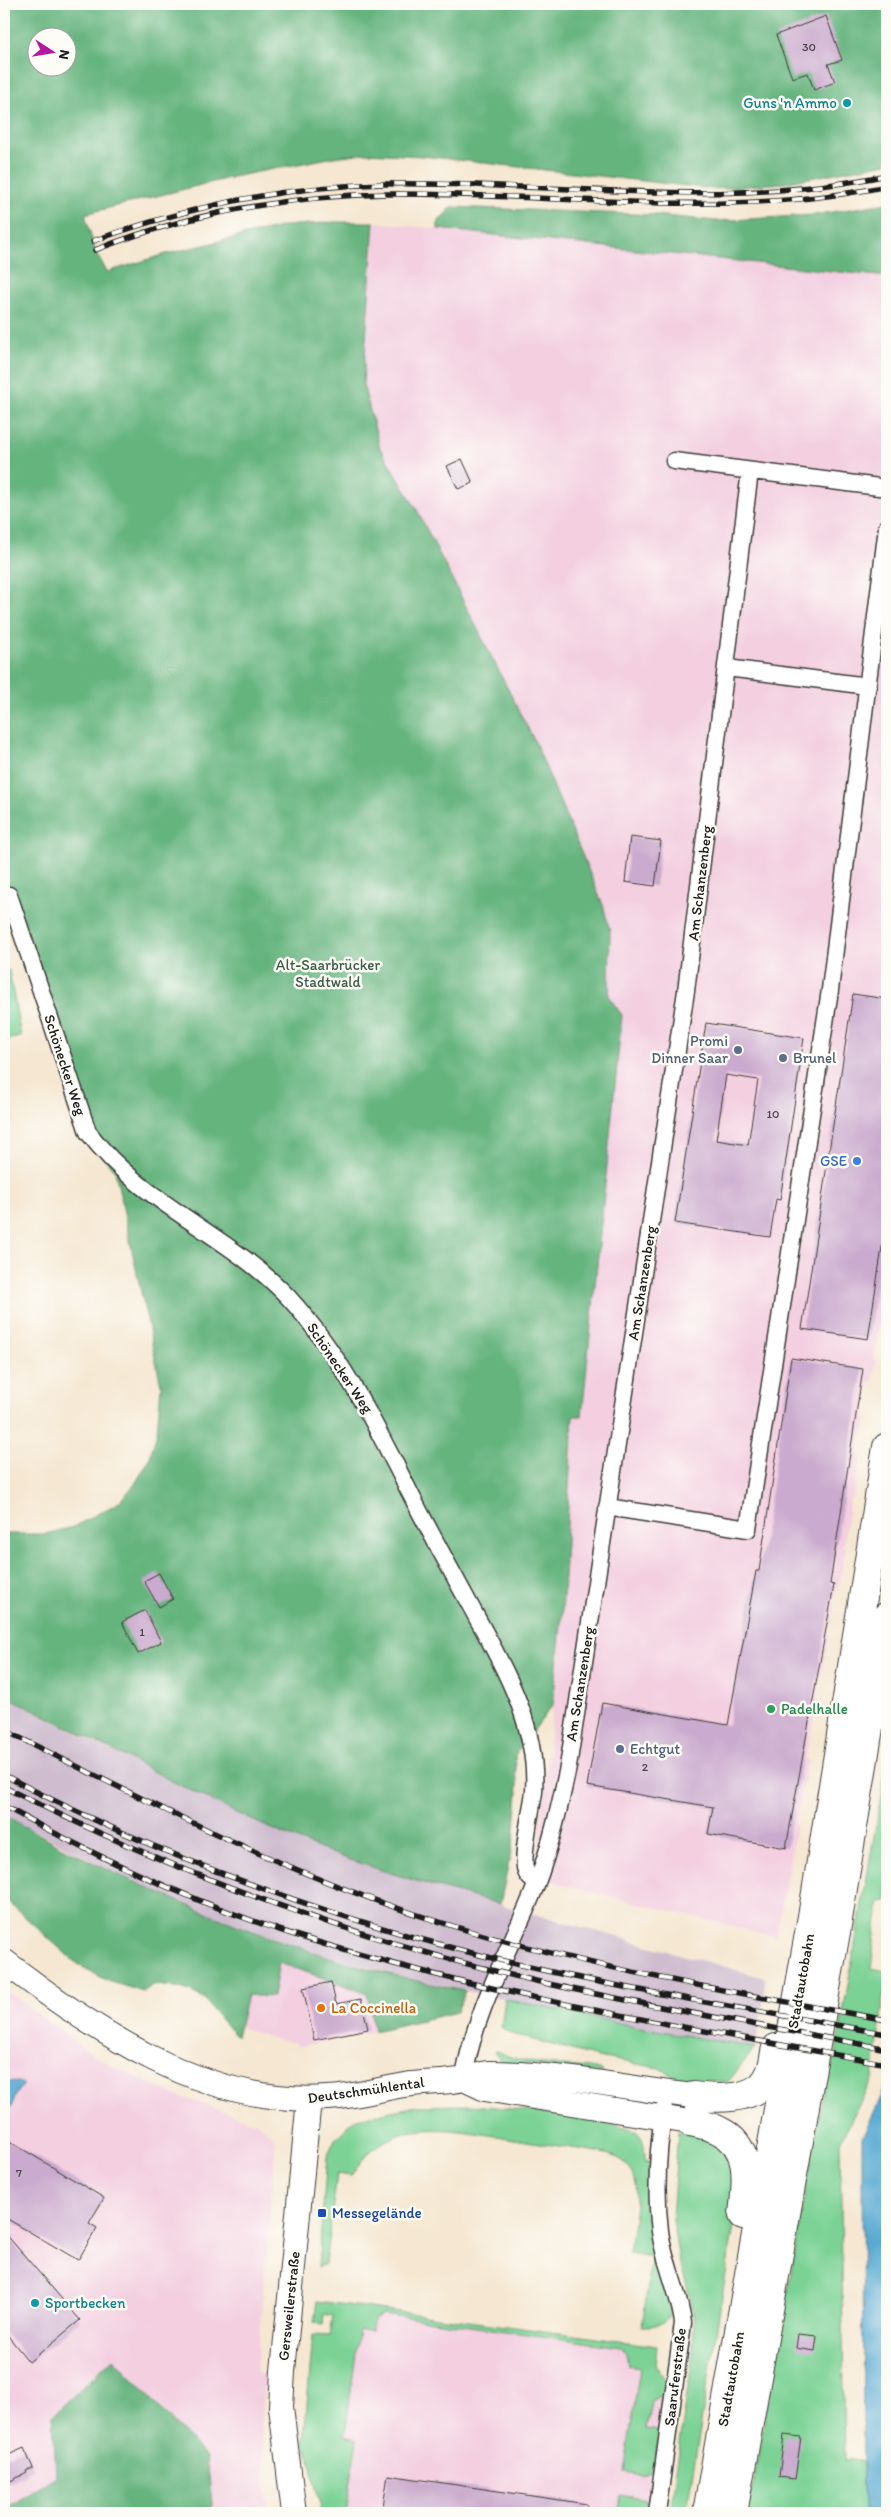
<svg xmlns="http://www.w3.org/2000/svg" width="891" height="2517" viewBox="0 0 891 2517" font-family="Itim,sans-serif">
<style>
.built{fill:#f3cfe0}
.industrial{fill:#cfbdcf}
.green{fill:#7cd295;stroke:#4c7758}
.forest{fill:#65b47e;stroke:#40684d;fill-rule:evenodd}
.water{fill:#56a9d2;stroke:#396277}
.building{fill:#caaace;fill-rule:evenodd}
.lines{fill:none;stroke-linecap:round;stroke-linejoin:round}
.minor-casing{stroke:#3d3a37;stroke-width:19}
.secondary-casing{stroke:#3d3a37;stroke-width:26}
.motorway-casing{stroke:#3d3a37;stroke-width:30}
.minor{stroke:#fff;stroke-width:16}
.secondary{stroke:#fff;stroke-width:24}
.motorway{stroke:#fff;stroke-width:28}
.rail-casing{stroke:#1c1c1c;stroke-width:5.5}
.rail{stroke:#fdfcf7;stroke-width:4;stroke-dasharray:11;stroke-linecap:butt}
.culture-dot{fill:#0f9aa8;stroke:#fdfcf7;stroke-width:2}
.service-dot{fill:#5c6f8a;stroke:#fdfcf7;stroke-width:2}
.shop-dot{fill:#3f7fe0;stroke:#fdfcf7;stroke-width:2}
.leisure-dot{fill:#2e9e5b;stroke:#fdfcf7;stroke-width:2}
.food-dot{fill:#e8710a;stroke:#fdfcf7;stroke-width:2}
.transit-dot{fill:#1a4fb4;stroke:#fdfcf7;stroke-width:2}
.labels{text-anchor:middle;stroke-width:5;stroke-linejoin:round;paint-order:stroke}
.number-label{font-size:12px;fill:#484048}
.culture-label{font-size:15px;fill:#0d838f;stroke:#fdfcf7;text-anchor:end}
.street-label{font-size:15px;fill:#1c1c1c;stroke:#fdfcf7}
.park-label{font-size:15px;fill:#3e5c46;stroke:#fdfcf7}
.service-label{font-size:15px;fill:#4e5e75;stroke:#fdfcf7;text-anchor:start}
.shop-label{font-size:15px;fill:#366cbe;stroke:#fdfcf7;text-anchor:end}
.leisure-label{font-size:15px;fill:#27864d;stroke:#fdfcf7;text-anchor:start}
.food-label{font-size:15px;fill:#c56008;stroke:#fdfcf7;text-anchor:start}
.transit-label{font-size:15px;fill:#164399;stroke:#fdfcf7;text-anchor:start}
</style>
<rect width="100%" height="100%" fill="#fdfcf7"/>
<filter id="ink" filterUnits="userSpaceOnUse"><feTurbulence type="fractalNoise" baseFrequency=".02" numOctaves="2"/><feDisplacementMap in="SourceGraphic" scale="10" xChannelSelector="R" yChannelSelector="G"/><feConvolveMatrix kernelMatrix="1 2 1 2 8 2 1 2 1" color-interpolation-filters="sRGB"/></filter>
<filter id="wash" filterUnits="userSpaceOnUse"><feTurbulence type="fractalNoise" baseFrequency=".0096" numOctaves="4" result="noise"/><feDisplacementMap in="SourceGraphic" scale="20" xChannelSelector="R" yChannelSelector="G"/><feGaussianBlur stdDeviation="1.12" result="paint"/><feColorMatrix in="noise" values="0 0 0 0 0 0 0 0 0 0 0 0 0 0 0 0 0 1.4 0 .05"/><feComposite in="paint" operator="in"/></filter>
<g filter="url(#wash)">
<rect width="100%" height="100%" fill="#f5e7d1"/>
<path class="built" d="M 374,222 L 887,277 L 887,1281 L 885,1281 L 880,1316 L 883,1316 L 881,1325 L 879,1325 L 874,1360 L 876,1361 L 872,1383 L 869,1383 L 864,1417 L 867,1418 L 864,1433 L 861,1433 L 858,1453 L 861,1454 L 853,1498 L 850,1498 L 843,1547 L 846,1547 L 838,1590 L 836,1590 L 833,1603 L 835,1604 L 832,1622 L 830,1622 L 828,1634 L 830,1635 L 816,1700 L 819,1701 L 805,1759 L 808,1760 L 794,1825 L 796,1826 L 776,1937 L 564,1885 L 533,1874 L 544,1792 L 562,1615 L 573,1415 L 582,1416 L 622,1015 L 609,997 L 610,931 L 581,850 L 536,744 L 416,508 L 380,448 L 363,384 Z
M 279,1963 L 367,1993 L 374,2031 L 297,2047 L 297,2043 L 271,2038 L 240,2027 L 247,1995 L 273,1997 Z
M 4,1989 L 92,2054 L 111,2065 L 170,2093 L 257,2123 L 272,2135 L 275,2141 L 275,2152 L 256,2373 L 265,2374 L 262,2420 L 264,2474 L 269,2513 L 213,2513 L 207,2458 L 53,2415 L 56,2476 L 8,2507 L 4,2506 Z
M 317,2301 L 657,2346 L 655,2365 L 666,2380 L 648,2513 L 322,2513 L 304,2439 L 313,2335 L 330,2336 L 333,2316 L 324,2314 L 323,2324 L 314,2323 Z"/>
<path class="industrial" d="M 4,1695 L 171,1781 L 299,1841 L 384,1871 L 470,1896 L 765,1978 L 764,1998 L 755,2048 L 638,2027 L 410,1979 L 301,1948 L 188,1906 L 124,1877 L 4,1815 Z"/>
<path class="green" d="M 9,970 L 21,1037 L 4,1040 L 4,971 Z
M 887,1762 L 887,1901 L 879,1902 L 871,1968 L 887,1971 L 887,1973 L 873,2077 L 840,2142 L 845,2461 L 863,2461 L 863,2513 L 748,2513 L 826,2076 L 836,2053 Z
M 505,1999 L 638,2027 L 755,2048 L 728,2082 L 680,2079 L 659,2068 L 598,2057 L 511,2034 L 501,2027 Z
M 496,2050 C 520,2066 567,2065 596,2069 L 602,2071 L 603,2074 L 501,2062 L 494,2052 Z
M 418,2106 C 439,2106 462,2104 483,2106 C 509,2108 622,2121 637,2133 C 645,2140 645,2152 645,2162 L 651,2162 C 651,2196 650,2231 659,2265 C 663,2278 676,2299 670,2313 C 665,2326 653,2326 642,2326 L 652,2257 L 629,2253 C 632,2229 645,2183 625,2163 C 617,2155 604,2154 593,2151 C 563,2147 533,2142 502,2137 C 444,2128 386,2116 351,2176 L 337,2174 L 325,2264 L 318,2267 L 327,2157 L 335,2139 L 356,2118 Z
M 678,2131 L 712,2137 L 735,2162 L 736,2213 L 686,2513 L 670,2513 L 693,2353 L 694,2324 L 691,2300 L 679,2260 L 672,2220 Z
M 317,2301 L 657,2346 L 655,2365 L 666,2380 L 665,2393 L 651,2401 L 646,2429 L 659,2431 L 654,2469 L 643,2476 L 624,2473 L 640,2368 L 628,2366 L 626,2352 L 621,2347 L 383,2314 L 374,2320 L 371,2331 L 359,2330 L 345,2436 L 357,2439 L 346,2513 L 322,2513 L 304,2439 L 313,2335 L 330,2336 L 333,2316 L 324,2314 L 323,2324 L 314,2323 Z
M 621,2495 L 645,2500 L 648,2513 L 622,2513 L 622,2509 L 619,2509 Z"/>
<path class="forest" d="M 4,4 L 887,4 L 887,163 L 784,183 L 713,189 L 422,156 L 366,153 L 334,157 L 233,177 L 85,214 L 95,250 L 107,272 L 166,254 L 284,226 L 335,222 L 374,222 L 363,384 L 380,448 L 416,508 L 536,744 L 603,905 L 610,931 L 609,997 L 622,1015 L 582,1416 L 573,1416 L 562,1615 L 553,1705 L 515,1755 L 518,1794 L 514,1839 L 500,1904 C 432,1886 363,1867 298,1840 C 197,1799 102,1742 4,1695 L 4,1534 L 45,1534 L 73,1527 L 118,1503 L 135,1484 L 149,1460 L 157,1432 L 161,1385 L 115,1171 L 84,1133 L 4,896 ZM 38,38 L 68,38 L 68,68 L 38,68 Z
M 887,203 L 887,277 L 438,229 L 438,222 L 452,207 L 656,215 L 716,221 L 813,215 Z
M 4,1815 C 30,1829 57,1845 84,1858 C 204,1917 333,1966 465,1991 L 457,2012 L 374,2031 L 367,1993 L 279,1963 L 273,1997 L 247,1995 L 237,2037 C 203,2003 209,1988 153,1985 L 143,1992 L 108,1981 L 77,1964 L 4,1898 Z
M 113,2358 L 207,2458 L 213,2513 L 4,2513 L 4,2506 L 8,2507 L 56,2476 L 53,2415 Z"/>
<path class="water" d="M 16,2081 L 23,2084 L 23,2086 L 18,2090 L 11,2107 L 4,2104 L 4,2083 Z
M 887,2084 L 887,2513 L 863,2513 L 862,2138 Z"/>
<g id="blocks">
<path class="building" d="M 826,16 L 842,60 L 828,64 L 835,82 L 814,90 L 808,73 L 792,78 L 776,35 Z
M 462,459 L 473,483 L 458,489 L 447,466 Z
M 630,837 L 661,841 L 655,886 L 625,882 Z
M 853,994 L 887,999 L 887,1215 L 868,1339 L 802,1329 Z
M 706,1023 L 804,1038 L 780,1200 L 776,1199 L 770,1237 L 675,1223 ZM 726,1075 L 758,1080 L 748,1145 L 716,1140 Z
M 791,1358 L 863,1369 L 830,1584 L 834,1585 L 786,1848 L 708,1834 L 713,1807 L 587,1786 L 602,1703 L 728,1725 L 756,1571 L 759,1571 Z
M 159,1573 L 173,1599 L 159,1607 L 144,1581 Z
M 145,1610 L 161,1642 L 138,1654 L 122,1622 Z
M 331,1982 L 336,2004 L 361,1999 L 368,2029 L 314,2040 L 303,1988 Z
M 4,2138 L 104,2198 L 89,2223 L 97,2228 L 78,2260 L 4,2217 Z
M 4,2232 L 80,2320 L 29,2362 L 4,2331 Z
M 798,2334 L 817,2336 L 815,2351 L 796,2348 Z
M 784,2435 L 801,2437 L 795,2479 L 779,2477 Z
M 24,2448 L 33,2468 L 26,2471 L 27,2473 L 4,2484 L 4,2457 Z
M 388,2475 L 587,2504 L 586,2513 L 382,2513 Z"/>
</g>
</g>
<g filter="url(#ink)">
<use href="#blocks" fill-opacity="0" stroke="#3d3a37" stroke-width="1"/>
<g class="lines">
<defs>
<path id="minor" d="M 674,461 L 887,488
M 727,668 L 868,686
M 9,895 L 88,1132 C 141,1204 229,1234 289,1298 C 342,1356 375,1424 410,1493 C 433,1538 458,1583 482,1627 C 510,1678 538,1732 534,1792 C 532,1809 519,1861 527,1874 C 528,1877 534,1881 536,1884
M 607,1507 L 748,1529 L 830,990 L 887,527
M 464,2079 C 472,2020 503,1962 527,1907 C 547,1862 558,1815 568,1767 L 686,991 L 750,471
M 657,2513 L 683,2323 C 679,2291 664,2263 660,2231 C 655,2190 658,2148 664,2108"/>
<path id="secondary" d="M 4,1961 C 94,2031 207,2107 327,2098 C 353,2097 379,2089 405,2085 C 424,2082 445,2083 465,2079 C 473,2077 482,2073 490,2073 C 558,2073 626,2088 693,2096
M 464,2079 L 485,2089 L 690,2122
M 294,2513 L 281,2407 L 283,2371 L 309,2099"/>
<path id="motorway" d="M 693,2096 C 716,2099 757,2102 769,2075 C 773,2067 774,2056 776,2048
M 690,2122 C 700,2124 711,2126 720,2131 C 753,2147 746,2185 743,2215
M 707,2513 L 814,1905 L 887,1447
M 733,2513 L 836,1932 L 887,1616"/>
</defs>
<use href="#minor" class="minor-casing"/>
<use href="#secondary" class="secondary-casing"/>
<use href="#motorway" class="motorway-casing"/>
<use href="#minor" class="minor"/>
<use href="#secondary" class="secondary"/>
<use href="#motorway" class="motorway"/>
<defs>
<path id="rail" d="M 93,241 C 187,207 284,186 384,184 C 554,181 719,211 887,175
M 95,250 C 187,214 288,196 386,194 C 554,192 721,221 887,186
M 4,1730 C 141,1798 278,1870 424,1917 C 575,1966 731,1992 887,2020
M 4,1775 C 158,1857 338,1921 508,1962 C 633,1992 761,2011 887,2034
M 4,1787 C 171,1872 357,1940 540,1982 C 655,2008 771,2027 887,2049
M 4,1806 C 98,1858 198,1905 301,1937 C 492,1997 691,2028 887,2064"/>
</defs>
<use href="#rail" class="rail-casing"/>
<use href="#rail" class="rail"/>
</g>
</g>
<g class="culture-dot">
<circle cx="847" cy="103" r="5"/>
<circle cx="35" cy="2303" r="5"/>
</g>
<g class="service-dot">
<circle cx="738" cy="1050" r="5"/>
<circle cx="783" cy="1058" r="5"/>
<circle cx="620" cy="1749" r="5"/>
</g>
<circle class="shop-dot" cx="857" cy="1161" r="5"/>
<circle class="leisure-dot" cx="771" cy="1709" r="5"/>
<circle class="food-dot" cx="321" cy="2008" r="5"/>
<rect class="transit-dot" x="317" y="2208" width="10" height="10" rx="2.5"/>
<g class="labels">
<g class="number-label">
<text x="809" y="51">30</text>
<text x="773" y="1118">10</text>
<text x="142" y="1636">1</text>
<text x="645" y="1771">2</text>
<text x="19" y="2177">7</text>
</g>
<g class="culture-label">
<text x="837" y="108">Guns 'n Ammo</text>
<text x="45" y="2308" text-anchor="start">Sportbecken</text>
</g>
<g class="street-label">
<text transform="translate(700 883) rotate(-83)" y="5">Am Schanzenberg</text>
<text transform="translate(65 1065) rotate(72)" y="5">Schönecker Weg</text>
<text transform="translate(642 1283) rotate(-81)" y="5">Am Schanzenberg</text>
<text transform="translate(340 1368) rotate(56)" y="5">Schönecker Weg</text>
<text transform="translate(580 1684) rotate(-81)" y="5">Am Schanzenberg</text>
<text transform="translate(801 1981) rotate(-80)" y="5">Stadtautobahn</text>
<text transform="translate(366 2090) rotate(-8)" y="5">Deutschmühlental</text>
<text transform="translate(289 2306) rotate(-84)" y="5">Gersweilerstraße</text>
<text transform="translate(675 2377) rotate(-83)" y="5">Saaruferstraße</text>
<text transform="translate(731 2379) rotate(-80)" y="5">Stadtautobahn</text>
</g>
<g class="park-label">
<text x="328" y="970">Alt-Saarbrücker<tspan x="328" dy="17">Stadtwald</tspan></text>
</g>
<g class="service-label">
<text x="728" y="1046" text-anchor="end">Promi<tspan x="728" dy="17">Dinner Saar</tspan></text>
<text x="793" y="1063">Brunel</text>
<text x="630" y="1754">Echtgut</text>
</g>
<g class="shop-label">
<text x="847" y="1166">GSE</text>
</g>
<g class="leisure-label">
<text x="781" y="1714">Padelhalle</text>
</g>
<g class="food-label">
<text x="331" y="2013">La Coccinella</text>
</g>
<g class="transit-label">
<text x="332" y="2218">Messegelände</text>
</g>
</g>
<rect width="891" height="2517" fill="none" stroke="#fdfcf7" stroke-width="20"/>
<g transform="translate(52 52) rotate(102)"><circle r="24" fill="#fdfcf7" stroke="#a3a29f"/>
<path d="M0-4L9 19L0 12L-9 19Z" fill="#b5179e"/>
<text y="-8" font-size="14" font-weight="bold" text-anchor="middle" fill="#1c1c1c">N</text>
</g>
</svg>
